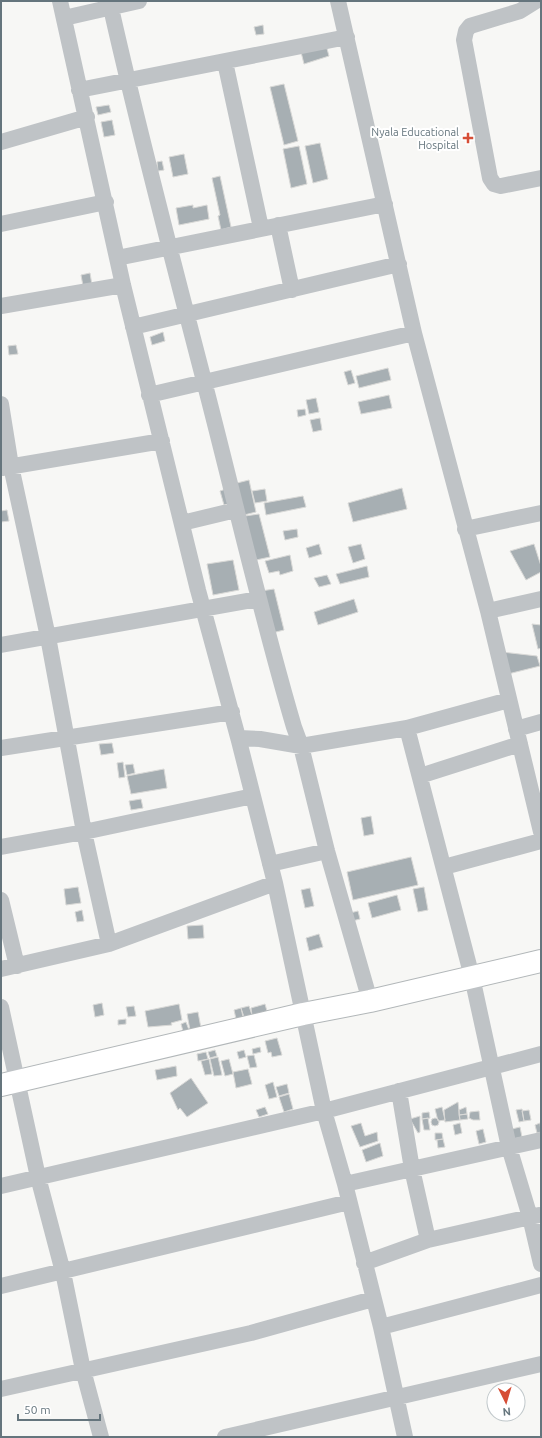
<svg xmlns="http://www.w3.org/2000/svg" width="542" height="1438" viewBox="0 0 542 1438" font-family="Ubuntu,sans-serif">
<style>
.building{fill:#a7afb3;stroke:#d9d9d7}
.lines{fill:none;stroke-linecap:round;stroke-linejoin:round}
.highway-casing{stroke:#b2b7b9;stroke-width:24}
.minor{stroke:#bfc3c6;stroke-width:16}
.highway{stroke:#fff;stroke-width:22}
.poi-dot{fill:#d64e36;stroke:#fff;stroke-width:1.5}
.labels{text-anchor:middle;stroke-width:4;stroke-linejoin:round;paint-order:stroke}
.poi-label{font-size:11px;fill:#65757d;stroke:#fff;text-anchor:end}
</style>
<rect width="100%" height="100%" fill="#f7f7f5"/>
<path class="building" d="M 263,25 L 264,34 L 256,35 L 254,27 Z
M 326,45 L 329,56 L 304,64 L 301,52 Z
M 284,84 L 298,141 L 284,145 L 270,87 Z
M 109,105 L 111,112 L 98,115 L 96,107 Z
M 112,120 L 115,135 L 104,137 L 101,122 Z
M 320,143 L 328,179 L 313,183 L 305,146 Z
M 299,146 L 307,184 L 291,188 L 283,149 Z
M 184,154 L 188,174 L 173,177 L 169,157 Z
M 162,161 L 164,170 L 158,171 L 157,162 Z
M 220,176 L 231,227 L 221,230 L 218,216 L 220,215 L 212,178 Z
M 193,205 L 193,208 L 207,205 L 209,219 L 179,225 L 176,208 Z
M 90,273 L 92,285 L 83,286 L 81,275 Z
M 163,332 L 165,341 L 152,345 L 150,337 Z
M 16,345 L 18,354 L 9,355 L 8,346 Z
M 388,368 L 391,380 L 359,388 L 356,376 Z
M 351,370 L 355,383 L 348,385 L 344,372 Z
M 389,395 L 392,408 L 361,414 L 358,402 Z
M 316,398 L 319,412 L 309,414 L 306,400 Z
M 305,409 L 306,415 L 298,417 L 297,410 Z
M 320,418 L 322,430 L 313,432 L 310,420 Z
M 249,480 L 256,512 L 240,516 L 237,483 Z
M 229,488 L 233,503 L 224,505 L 220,491 Z
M 402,488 L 407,509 L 353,522 L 348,503 Z
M 265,489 L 267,501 L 255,503 L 252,491 Z
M 303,496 L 306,507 L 266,515 L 264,503 Z
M 7,510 L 9,521 L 1,522 L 1,511 Z
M 259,514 L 270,557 L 256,560 L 245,516 Z
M 297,529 L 298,537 L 285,540 L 283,531 Z
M 319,544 L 322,554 L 309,558 L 306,548 Z
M 361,544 L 365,559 L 353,563 L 348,547 Z
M 534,544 L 541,566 L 541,572 L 526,580 L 510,551 Z
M 290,555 L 293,571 L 280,575 L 279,571 L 269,573 L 265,561 Z
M 233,560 L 239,590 L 213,595 L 207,564 Z
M 367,566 L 369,577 L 340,584 L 336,574 Z
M 327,575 L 331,584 L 319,587 L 314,578 Z
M 274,589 L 284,630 L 272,633 L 261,591 Z
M 354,599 L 358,612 L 318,625 L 314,612 Z
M 532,624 L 541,625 L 541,648 L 538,649 Z
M 502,652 L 537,656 L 540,666 L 508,674 Z
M 112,743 L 114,753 L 101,755 L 99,744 Z
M 123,762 L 125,777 L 119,778 L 117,763 Z
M 133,764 L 135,773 L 127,775 L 125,765 Z
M 164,769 L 167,788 L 131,794 L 127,776 Z
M 141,799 L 143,808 L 131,810 L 129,801 Z
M 371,816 L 374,834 L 364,836 L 361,818 Z
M 411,857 L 418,885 L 353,900 L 347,872 Z
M 78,887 L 81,903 L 66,905 L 64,889 Z
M 424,887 L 428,910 L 418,912 L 413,889 Z
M 310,888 L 314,906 L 305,908 L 301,890 Z
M 397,895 L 401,910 L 372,918 L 368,903 Z
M 82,910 L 84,921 L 77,922 L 75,912 Z
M 358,911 L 360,919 L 348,922 L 346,914 Z
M 203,925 L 204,938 L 188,939 L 187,926 Z
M 319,934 L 323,947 L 309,951 L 306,938 Z
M 102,1003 L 104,1015 L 95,1017 L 93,1005 Z
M 179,1004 L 182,1020 L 171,1023 L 172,1025 L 148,1027 L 145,1011 Z
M 265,1004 L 267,1011 L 252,1015 L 251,1008 Z
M 134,1006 L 136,1016 L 128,1017 L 126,1007 Z
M 249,1006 L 252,1015 L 244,1017 L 241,1008 Z
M 241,1008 L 243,1017 L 236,1019 L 234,1010 Z
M 198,1012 L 201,1028 L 190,1030 L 187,1014 Z
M 126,1019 L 126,1024 L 118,1025 L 118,1020 Z
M 186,1022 L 189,1030 L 183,1031 L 181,1024 Z
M 277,1038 L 282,1055 L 272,1057 L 271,1052 L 268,1053 L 265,1041 Z
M 260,1047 L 261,1052 L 253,1054 L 252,1049 Z
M 215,1050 L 217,1056 L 210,1058 L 208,1052 Z
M 244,1050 L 246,1057 L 239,1059 L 237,1052 Z
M 206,1052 L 208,1059 L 198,1061 L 197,1054 Z
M 254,1055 L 257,1067 L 250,1068 L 247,1056 Z
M 218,1057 L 222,1075 L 214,1076 L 210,1059 Z
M 209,1059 L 212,1074 L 205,1075 L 201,1061 Z
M 229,1059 L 233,1074 L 225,1076 L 221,1061 Z
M 176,1066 L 177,1076 L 157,1080 L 155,1070 Z
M 248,1069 L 252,1084 L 236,1088 L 233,1072 Z
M 191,1078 L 208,1103 L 187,1117 L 180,1108 L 178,1110 L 170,1093 Z
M 273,1082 L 277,1097 L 269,1099 L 265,1085 Z
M 287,1084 L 289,1093 L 279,1096 L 276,1087 Z
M 289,1094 L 293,1109 L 284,1112 L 279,1097 Z
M 458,1102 L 460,1120 L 445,1122 L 444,1110 Z
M 265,1107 L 268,1114 L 259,1117 L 256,1110 Z
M 442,1107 L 445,1120 L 438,1121 L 435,1109 Z
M 466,1107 L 467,1114 L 459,1115 L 459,1110 Z
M 522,1109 L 524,1121 L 519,1122 L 516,1110 Z
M 529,1110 L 531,1120 L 524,1121 L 522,1111 Z
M 479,1111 L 480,1120 L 473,1120 L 469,1118 L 470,1112 Z
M 429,1112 L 430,1118 L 422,1119 L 422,1113 Z
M 467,1114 L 468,1119 L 460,1120 L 459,1115 Z
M 420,1116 L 420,1132 L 418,1133 L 410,1119 Z
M431 1122a4 4 0 1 1 8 0a4 4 0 1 1-8 0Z
M 428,1118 L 430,1130 L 424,1130 L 422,1119 Z
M 361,1123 L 365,1136 L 377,1132 L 378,1141 L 360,1147 L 351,1126 Z
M 460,1123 L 462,1133 L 455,1135 L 453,1125 Z
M 540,1123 L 541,1132 L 537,1133 L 535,1125 Z
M 520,1127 L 522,1137 L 514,1139 L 512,1129 Z
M 483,1129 L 486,1142 L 479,1144 L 476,1131 Z
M 435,1133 L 442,1133 L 443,1139 L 435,1140 Z
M 443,1139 L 445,1147 L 438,1148 L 437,1140 Z
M 380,1143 L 383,1156 L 366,1162 L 362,1150 Z"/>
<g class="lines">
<defs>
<path id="highway" d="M 1,1085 L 303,1014 L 370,1001 L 541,961"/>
</defs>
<use href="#highway" class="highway-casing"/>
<path class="minor" d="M 60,1 L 123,285 L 198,590 L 239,741 L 275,883 L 324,1111 L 345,1184 L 381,1327 L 405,1437
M 338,1 L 414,333 L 488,611 L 541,832
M 536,1 L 520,11 L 470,26 L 466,31 L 464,40 L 490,178 L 494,184 L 501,186 L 541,178
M 111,8 C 139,133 172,257 204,381 C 234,496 260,612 294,727 L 301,746 L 327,851 L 370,1001
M 64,18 L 139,1
M 225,62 L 261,228
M 79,90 L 347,37
M 1,142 L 87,117
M 1,224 L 106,202
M 278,225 L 292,290
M 117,258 L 385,204
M 1,306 L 123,285
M 133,327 L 399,264
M 149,395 L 414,333
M 1,404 L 11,466 L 48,637 L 84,832 L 109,944
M 2,468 L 162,441
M 182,523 L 236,510
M 465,529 L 541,513
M 488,611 L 541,599
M 1,645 L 258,599
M 407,728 L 472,977 L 509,1147 L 530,1217 L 541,1264
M 516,729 L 541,722
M 239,738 L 260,739 L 301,746 L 407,728 L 509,700
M 1,748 L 232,712
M 420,776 L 520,744
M 1,847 L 84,832 L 253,796
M 270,864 L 327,851
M 444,867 L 541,841
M 1,900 L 17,966
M 1,969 L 109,944 L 275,883
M 1,1007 L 38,1177 L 63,1272 L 83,1370 L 101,1437
M 399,1091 L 412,1169 L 428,1240
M 345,1184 L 541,1140
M 1,1186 L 324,1111 L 541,1054
M 364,1263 L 428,1240 L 539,1215
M 1,1286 L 349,1202
M 381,1327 L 541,1285
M 1,1389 L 251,1333 L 373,1299
M 225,1437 L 541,1364"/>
<use href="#highway" class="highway"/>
</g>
<path class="poi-dot" d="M466 132h4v4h4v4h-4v4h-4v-4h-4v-4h4z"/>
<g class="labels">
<g class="poi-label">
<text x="459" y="136">Nyala Educational<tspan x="459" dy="13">Hospital</tspan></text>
</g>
</g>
<rect width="542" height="1438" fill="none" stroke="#65757d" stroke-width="4"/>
<g transform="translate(506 1402) rotate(175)"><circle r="19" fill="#ffffff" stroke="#c1c8cb"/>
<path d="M0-3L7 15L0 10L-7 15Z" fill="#d64e36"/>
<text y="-6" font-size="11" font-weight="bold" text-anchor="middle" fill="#65757d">N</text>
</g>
<path d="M18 1414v6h82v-6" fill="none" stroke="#65757d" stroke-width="2"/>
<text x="24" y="1414" font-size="12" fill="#65757d" stroke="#ffffff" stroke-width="3" paint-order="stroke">50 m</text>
</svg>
